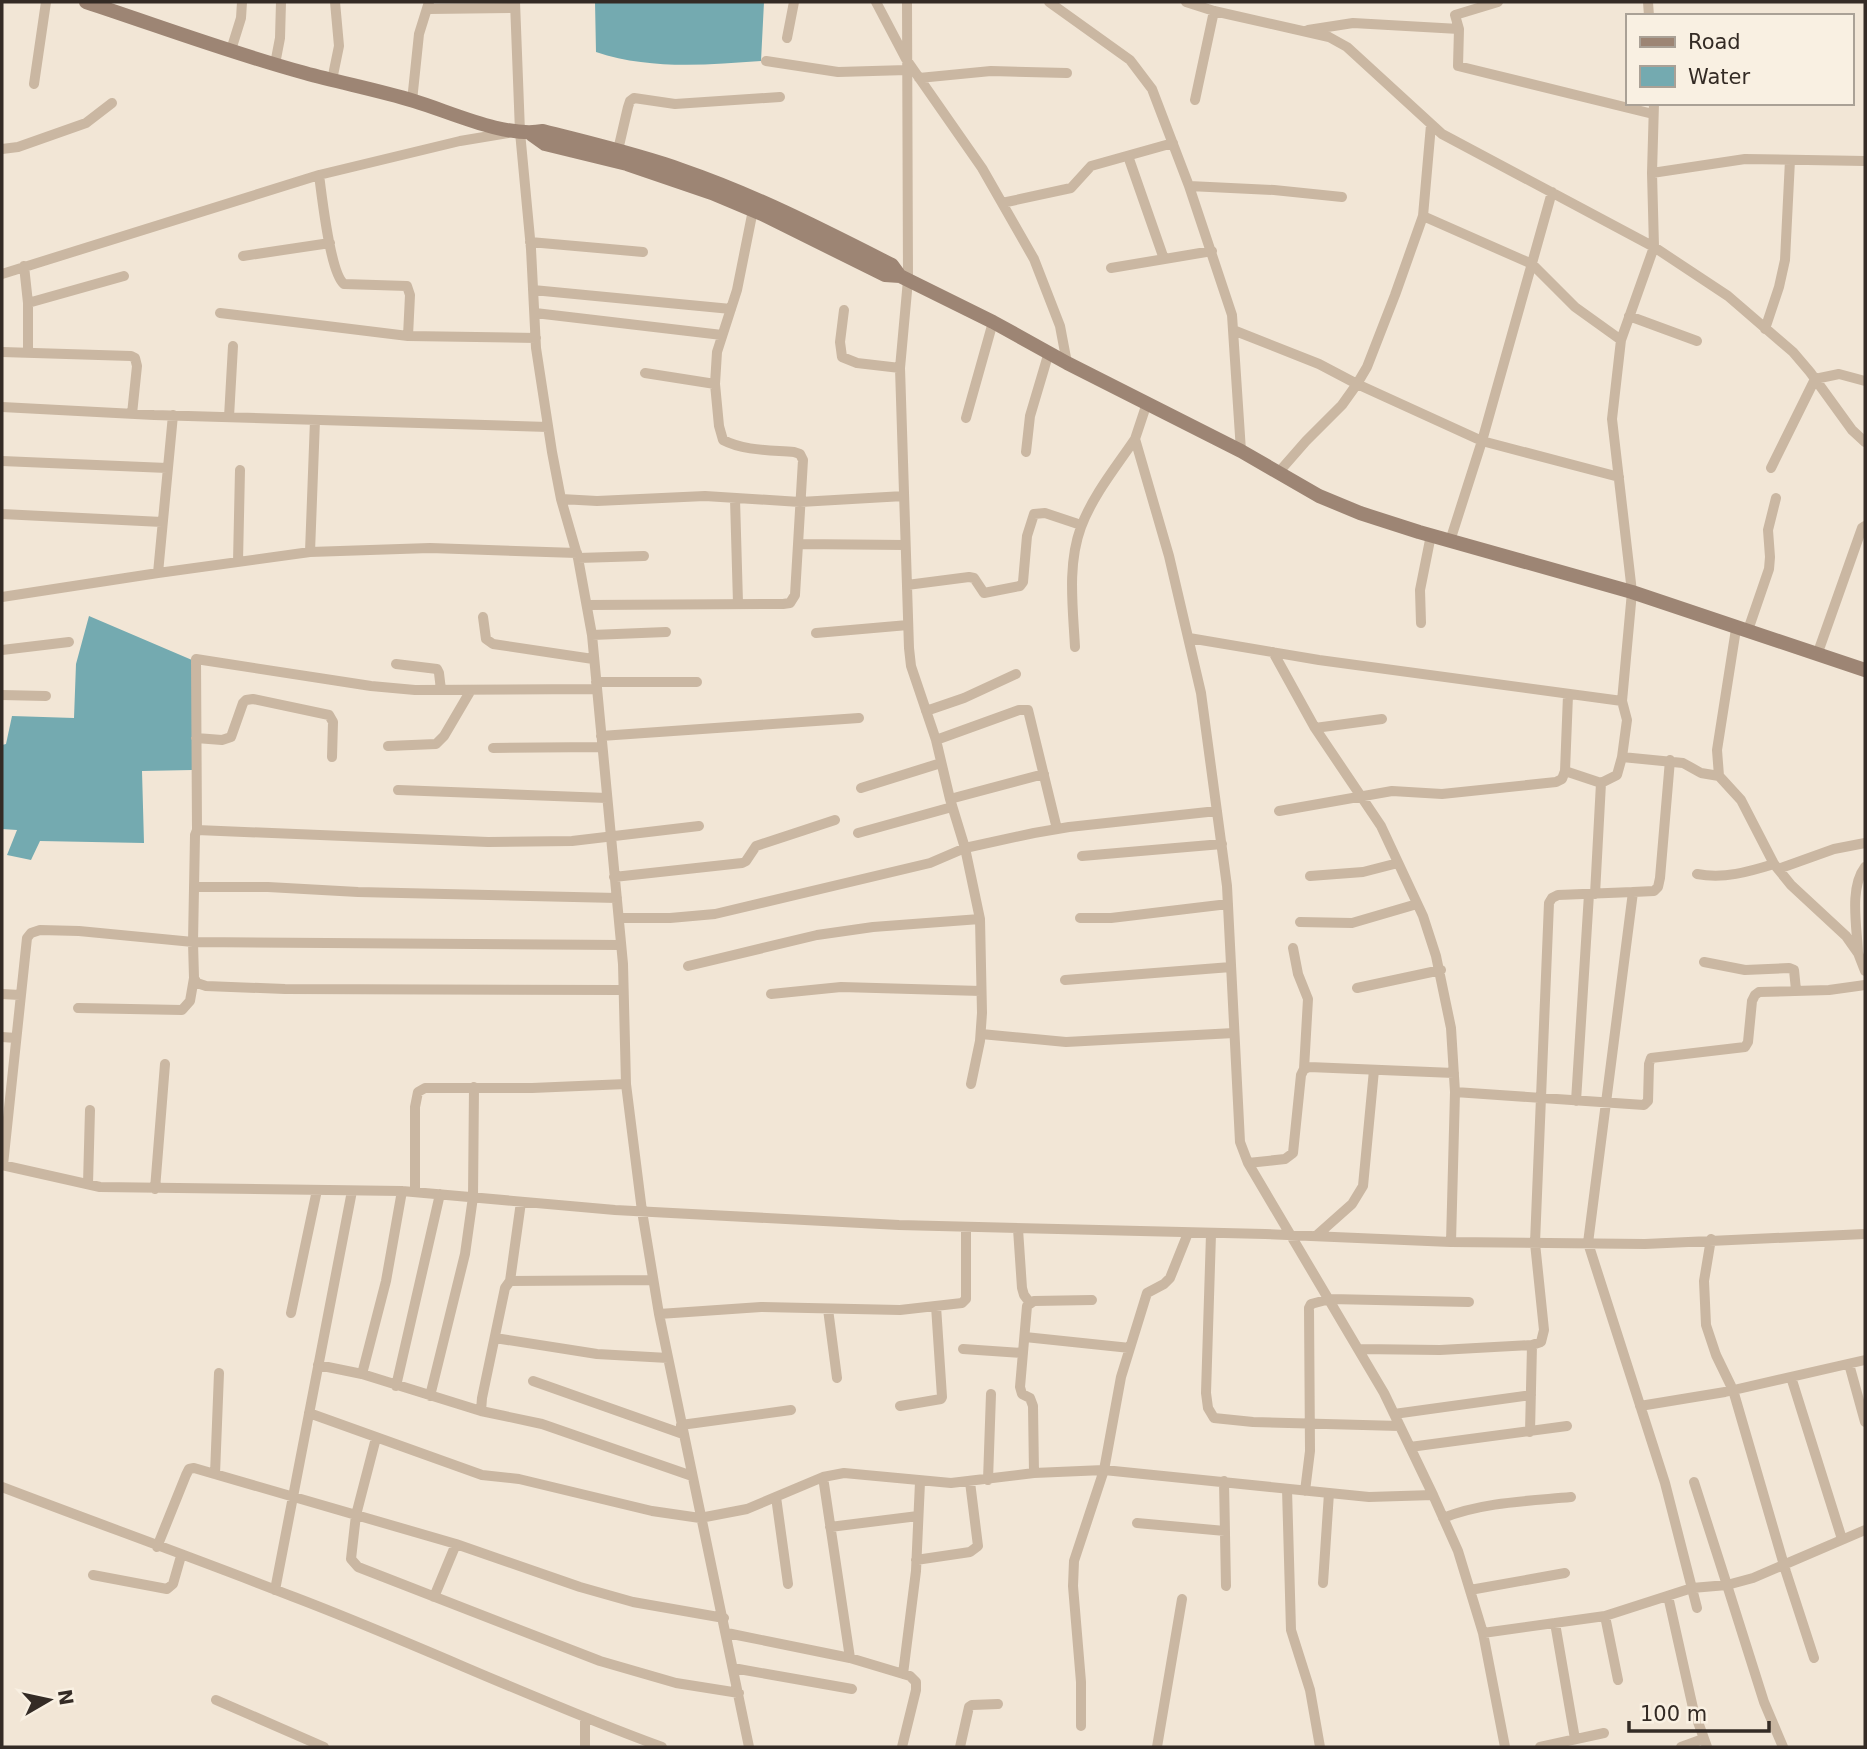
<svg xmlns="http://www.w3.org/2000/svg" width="1867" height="1749" viewBox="0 0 1867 1749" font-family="'DejaVu Sans',sans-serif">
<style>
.water{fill:#74aab0}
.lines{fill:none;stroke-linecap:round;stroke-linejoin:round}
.street{stroke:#cab7a2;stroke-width:10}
.secondary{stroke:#9d8574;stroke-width:14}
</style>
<rect width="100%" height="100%" fill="#f2e6d6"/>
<path class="water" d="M 595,2 L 764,2 L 761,61 C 706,65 650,70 596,52 Z
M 89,616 L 192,660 L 192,770 L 142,771 L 144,843 L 40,841 L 31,860 L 7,855 L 17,830 L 2,829 L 2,745 L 6,744 L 12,716 L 74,718 L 76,664 Z"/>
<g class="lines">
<path class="street" d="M 515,2 L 520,132 L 531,249 L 536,348 L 552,452 L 561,499 L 578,558 L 592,635 L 623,964 L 626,1084 L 642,1211 L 659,1314 L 749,1747
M 876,2 L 906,59 L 982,168 L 1034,259 L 1060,326 L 1067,363
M 907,2 L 908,280 L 900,368 L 909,648 L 911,666 L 936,740 L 950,799 L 965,848 L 980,919 L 982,1013 L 980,1041 L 971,1084
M 1049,2 L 1130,60 L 1152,89 L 1189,186 L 1232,315 L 1241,451
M 1186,2 L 1214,11 L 1329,37 L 1347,47 L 1442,134 L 1654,247 L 1728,296 L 1793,352 L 1810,372 L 1852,430 L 1865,442
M 1648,2 L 1649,16
M 429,9 L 515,8
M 1459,29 L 1458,66 L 1653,114
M 1308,30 L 1353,23 L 1459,29 L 1455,15 L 1498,2
M 787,38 L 794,2
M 231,50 L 241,18 L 242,2
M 766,61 L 838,72 L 907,70
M 275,64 L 280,38 L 281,2
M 919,78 L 991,71 L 1067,73
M 332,80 L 339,46 L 335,2
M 34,84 L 46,2
M 1195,100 L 1214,11
M 412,101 L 419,34 L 429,2
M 2,149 L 18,147 L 86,123 L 112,103
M 618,150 L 628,107 L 630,101 L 634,98 L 675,104 L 780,97
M 1128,156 L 1164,259
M 1652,173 L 1745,159 L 1865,161
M 319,175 C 322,196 330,273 344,284 L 407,286 L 410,295 L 408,336
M 1189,186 L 1274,190 L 1342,197
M 1002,203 L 1071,188 L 1091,166 L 1173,143
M 1423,216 L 1431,125
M 530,242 L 643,252
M 243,256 L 330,243
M 24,266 L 28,303 L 28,353
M 1111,268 L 1212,251
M 2,274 L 319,175 L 460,141 L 508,133
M 533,290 L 731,309
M 28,303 L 124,276
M 844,310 L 840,342 L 842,357 L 857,363 L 900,368
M 220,313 L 408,336 L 536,338
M 535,313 L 722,335
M 1629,316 L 1697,341
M 1765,329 L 1779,287 L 1785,260 L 1790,160
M 1233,330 L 1319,364 L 1357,384 L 1482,441 L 1619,477
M 2,352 L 131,356 L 135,358 L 137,366 L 132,414
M 645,373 L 715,384
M 1147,403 L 1135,439 L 1169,556 L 1201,693 L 1227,886 L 1240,1142 L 1248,1163 L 1384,1393 L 1433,1495 L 1458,1551 L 1483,1633 L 1505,1747
M 2,407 L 154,415 L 548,427
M 229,417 L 233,346
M 966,418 L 993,322
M 1026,452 L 1030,416 L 1049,352
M 2,461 L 167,468
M 1771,468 L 1815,379 L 1839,374 L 1865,381
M 1278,473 L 1306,441 L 1342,405 L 1357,384 L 1367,367 L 1395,295 L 1423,216 L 1532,264 L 1575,307 L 1621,340
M 561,499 L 597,501 L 705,496 L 800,502 L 904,496
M 735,499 L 738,603
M 2,514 L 162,522
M 1450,541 L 1482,441 L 1552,192
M 798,544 L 905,545
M 310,552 L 315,420
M 578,558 L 644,556
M 238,562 L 240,470
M 158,573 L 310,552 L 430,548 L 577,553
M 907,585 L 969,577 L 974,578 L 984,593 L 1020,586 L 1023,582 L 1027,536 L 1034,514 L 1045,513 L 1081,525
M 2,597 L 158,573 L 173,415
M 587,605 L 783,604 L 790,603 L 795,595 L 803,460 L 800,454 L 794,452 C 771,450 744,451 723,440 L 719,426 L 715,384 L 717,352 L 737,290 L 753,210
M 483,617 L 486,639 L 493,644 L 593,659
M 1421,623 L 1420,590 L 1431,535
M 1736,629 L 1717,750 L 1719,776 L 1741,800 L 1774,864 L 1791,885 L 1846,936 L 1858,953 L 1865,971
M 1748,630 L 1769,569 L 1770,557 L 1768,530 L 1776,498
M 816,633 L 908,625
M 592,635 L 666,632
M 1189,638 L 1319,660 L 1622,701 L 1632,592 L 1612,419 L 1621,340 L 1654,247 L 1652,173 L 1654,103
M 1075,647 C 1073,608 1067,565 1081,527 C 1093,495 1116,467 1135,439
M 2,650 L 69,642
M 1273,652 L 1315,728 L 1381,826 L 1423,916 L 1436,956 L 1451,1028 L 1455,1092 L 1451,1242
M 1817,655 L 1862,528 L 1865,526
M 396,664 L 437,669 L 439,673 L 441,690
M 596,682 L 697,682
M 596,689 L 415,690 L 371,686 L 196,659 L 197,830 L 195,835 L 193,942 L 194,978 L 197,983 L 206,986 L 285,989 L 623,990
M 2,695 L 46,696
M 1622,701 L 1627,720 L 1622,757 L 1683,763 L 1701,773 L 1719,776
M 926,711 L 964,698 L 1016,674
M 1315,728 L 1382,719
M 601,736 L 859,718
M 196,738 L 222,740 L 231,737 L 243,703 L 246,700 L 253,699 L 329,715 L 333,722 L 332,757
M 936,740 L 1019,710 L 1028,710 L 1057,829
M 388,746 L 436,744 L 444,736 L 471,690
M 493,748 L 602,747
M 1670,760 L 1660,878 L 1658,887 L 1654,891 L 1633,892 L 1588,1243 L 1665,1483 L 1697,1608
M 1565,771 L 1601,783 L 1617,775 L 1622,757
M 861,788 L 941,763
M 398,790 L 607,798
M 950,799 L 1044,774
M 1279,811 L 1392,791 L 1442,794 L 1556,782 L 1562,779 L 1565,771 L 1568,695
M 197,830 L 488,842 L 572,841 L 699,826
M 858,833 L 952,807
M 1082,856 L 1222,844
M 1778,869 L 1834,849 L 1865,843
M 1697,874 C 1724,879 1748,872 1774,864
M 1310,876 L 1363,872 L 1398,863
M 614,877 L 742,863 L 746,861 L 756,846 L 835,820
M 194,887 L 268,887 L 358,892 L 617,898
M 1595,894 L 1601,783
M 619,918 L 670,918 L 715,914 L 930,863 L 965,848 L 1034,833 L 1069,827 L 1217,811
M 1080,918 L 1111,918 L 1228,904
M 1300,922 L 1352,923 L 1417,904
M 1293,948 L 1298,974 L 1308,999 L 1304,1069
M 1858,953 C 1857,927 1849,888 1865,867
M 1704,962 L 1745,970 L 1789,968 L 1794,970 L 1796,990
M 688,966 L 817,935 L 873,927 L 980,919
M 1065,980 L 1231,967
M 1357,988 L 1441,970
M 2,994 L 20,995
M 771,994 L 841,987 L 981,991
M 78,1008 L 182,1010 L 190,1001 L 194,978
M 981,1034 L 1066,1042 L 1234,1033
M 2,1037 L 16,1038
M 1455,1092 L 1644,1105 L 1648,1101 L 1649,1064 L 1651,1058 L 1745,1047 L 1748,1042 L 1752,1001 L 1755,995 L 1759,992 L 1829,990 L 1865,985
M 1576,1101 L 1589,894
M 1248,1163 L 1285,1159 L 1293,1153 L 1301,1075 L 1304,1069 L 1309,1067 L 1454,1073
M 2,1165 L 100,1187 L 402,1191 L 615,1210 L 899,1225 L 1265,1234 L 1451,1242 L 1645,1244 L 1865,1234
M 3,1165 L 27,938 L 31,933 L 40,930 L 79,931 L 193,942 L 621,945
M 88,1184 L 90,1110
M 155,1189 L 165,1064
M 415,1192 L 415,1107 L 418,1092 L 425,1088 L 532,1088 L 626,1084
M 1018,1229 L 1022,1288 L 1024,1295 L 1030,1303
M 1211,1234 L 1206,1393 L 1208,1408 L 1214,1418 L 1253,1422 L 1400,1426
M 1316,1236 L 1352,1204 L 1363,1186 L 1374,1070
M 1711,1239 L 1704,1281 L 1706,1325 L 1716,1355 L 1733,1390 L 1786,1572 L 1814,1658
M 510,1281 L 521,1202
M 828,1309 L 837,1378
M 291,1313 L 317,1190
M 659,1314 L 761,1307 L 900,1310 L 962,1303 L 966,1299 L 966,1227
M 1025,1337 L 1130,1348
M 495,1338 L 597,1354 L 668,1358
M 963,1349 L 1023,1353
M 1359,1349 L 1440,1350 L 1532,1345 L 1541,1342 L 1544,1330 L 1535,1243 L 1549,903 L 1552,898 L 1558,895 L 1633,892
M 1849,1364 L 1865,1422
M 318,1365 L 362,1374 L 481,1411 L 542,1424 L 692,1476
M 362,1374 L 386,1281 L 402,1191
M 1791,1377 L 1842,1539
M 533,1381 L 683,1434
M 396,1386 L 440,1194
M 430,1396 L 465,1254 L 473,1197 L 474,1087
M 900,1406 L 941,1399 L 942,1397 L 936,1306
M 1640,1406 L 1725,1392 L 1865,1360
M 481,1411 L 482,1398 L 505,1288 L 510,1281 L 653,1280
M 309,1413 L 482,1475 L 519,1479 L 652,1511 L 700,1518 L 747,1509 L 823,1477 L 844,1473 L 951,1483 L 1034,1473 L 1104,1470 L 1369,1497 L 1433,1495
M 1394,1414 L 1531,1395
M 681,1425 L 791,1410
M 1530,1432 L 1532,1345
M 376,1438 L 356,1515 L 351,1559 L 358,1567 L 600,1661 L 676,1683 L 739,1693
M 1410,1447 L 1567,1426
M 1034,1473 L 1033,1406 L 1030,1398 L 1022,1394 L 1020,1387 L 1027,1306 L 1034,1301 L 1092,1300
M 215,1474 L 219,1373
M 823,1477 L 850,1658
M 988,1480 L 991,1394
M 1224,1481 L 1226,1586
M 1694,1482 L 1727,1585 L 1753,1578 L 1865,1530
M 2,1487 C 99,1524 197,1559 294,1597 C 418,1644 538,1702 662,1747
M 1287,1489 L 1291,1630 L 1310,1690 L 1320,1747
M 1305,1491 L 1310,1451 L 1309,1308 L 1311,1304 L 1330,1299 L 1469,1302
M 776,1497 L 788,1584
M 1443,1518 C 1483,1502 1529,1501 1571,1497
M 1137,1523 L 1225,1531
M 830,1527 L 918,1516
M 157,1547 L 186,1475 L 189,1469 L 194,1468 L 456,1544 L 580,1587 L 633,1602 L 724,1618
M 916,1560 L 970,1552 L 978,1546 L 970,1482
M 93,1575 L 167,1589 L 173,1584 L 181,1556
M 1323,1583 L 1329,1493
M 275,1590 L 352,1191
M 1470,1590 L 1565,1573
M 1668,1596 L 1693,1708 L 1707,1747
M 434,1597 L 456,1544
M 1605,1616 L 1618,1680
M 1555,1623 L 1575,1739
M 727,1633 L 850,1658 L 910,1676 L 916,1682 L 916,1690 L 902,1747
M 1483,1633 L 1605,1616 L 1692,1588 L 1727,1585 L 1764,1702 L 1783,1747
M 733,1668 L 852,1689
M 903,1674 L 916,1571 L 920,1482
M 216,1700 L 324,1747
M 585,1719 L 585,1747
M 1081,1726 L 1081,1682 L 1073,1586 L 1074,1561 L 1104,1470 L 1121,1377 L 1147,1293 L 1164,1284 L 1170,1278 L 1188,1233
M 960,1747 L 969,1707 L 972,1705 L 998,1704
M 1157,1747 L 1182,1599
M 1540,1747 L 1604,1733
M 1681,1747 L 1703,1739"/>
<path class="secondary" d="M 86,2 C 159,26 231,53 305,73 C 341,83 378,90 414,101 C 451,112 504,138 543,131 C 589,143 637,154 682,170 C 755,195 823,230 892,265 L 900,276
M 531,134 L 545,144 L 627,164 L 712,193 L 762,214 L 885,275 L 900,276 L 993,322 L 1067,363 L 1241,451 L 1319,496 L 1360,513 L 1419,532 L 1632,592 L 1865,670"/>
</g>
<rect width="1867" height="1749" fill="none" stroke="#342b25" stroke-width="7"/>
<rect x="1626" y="14" width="228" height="91" fill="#f9f0e2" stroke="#aaa196" stroke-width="2"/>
<rect x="1640" y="37" width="35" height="10" fill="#9d8574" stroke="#aaa196" stroke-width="2"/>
<text x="1688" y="49" font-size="21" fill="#342b25">Road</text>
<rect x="1640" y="66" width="35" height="21" fill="#74aab0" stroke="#aaa196" stroke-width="2"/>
<text x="1688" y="84" font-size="21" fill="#342b25">Water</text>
<g transform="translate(49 1700) rotate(81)" stroke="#f9f0e2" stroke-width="5" paint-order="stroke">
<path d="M0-5L12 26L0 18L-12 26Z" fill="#342b25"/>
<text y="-10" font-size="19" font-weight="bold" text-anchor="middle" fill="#342b25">N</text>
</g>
<path d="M1629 1721v10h140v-10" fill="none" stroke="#342b25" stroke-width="3.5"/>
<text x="1640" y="1721" font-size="21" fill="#342b25" stroke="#f9f0e2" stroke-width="5" paint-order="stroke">100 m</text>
</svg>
